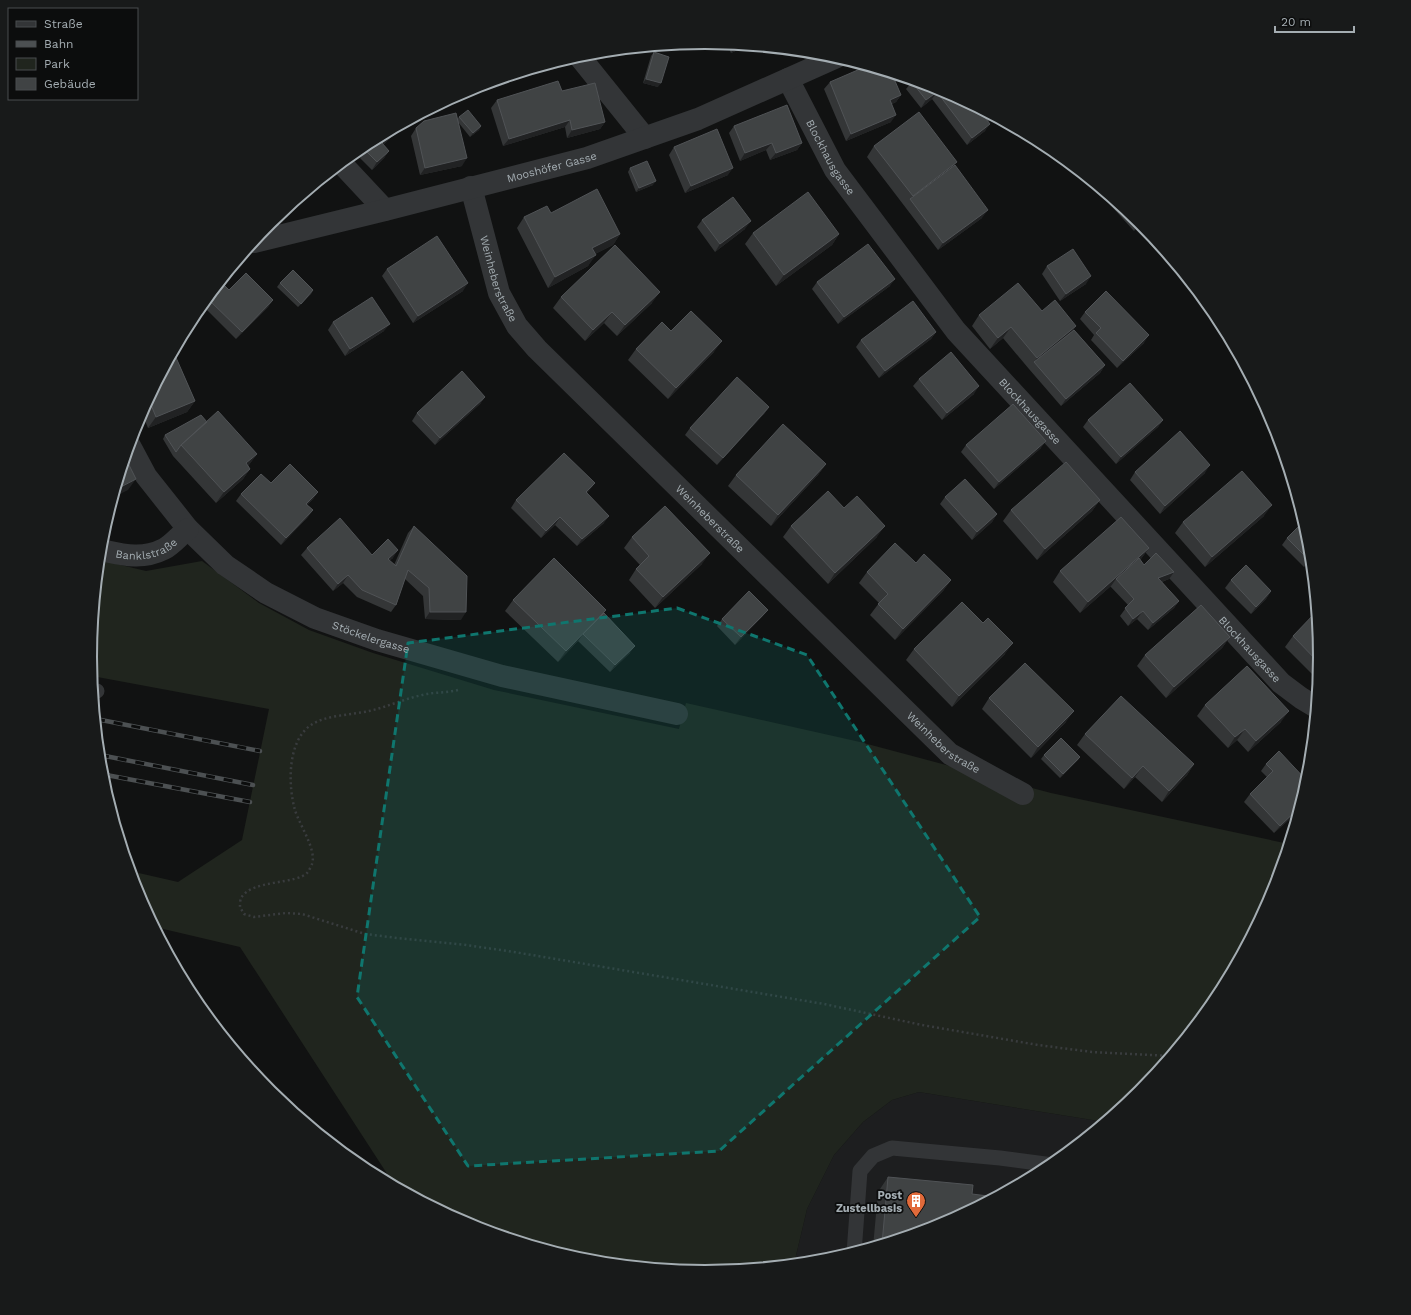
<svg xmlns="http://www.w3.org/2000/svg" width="1411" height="1315" viewBox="0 0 1411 1315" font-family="'Work Sans',sans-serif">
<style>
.built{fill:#1d1e1f}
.green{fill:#20251e}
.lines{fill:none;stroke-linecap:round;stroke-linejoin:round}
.path{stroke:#393c3e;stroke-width:2.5;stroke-dasharray:2 3;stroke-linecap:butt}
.service{stroke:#333537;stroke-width:15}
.minor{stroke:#333537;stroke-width:22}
.rail-casing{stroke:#4c5052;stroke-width:4.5}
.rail{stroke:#0c0d0d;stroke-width:3;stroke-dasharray:9;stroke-linecap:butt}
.wall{fill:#343637}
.shaded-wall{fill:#212223}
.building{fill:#404344;stroke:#505356}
.marked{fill:#0f766e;fill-opacity:0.2;stroke:#0f766e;stroke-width:3;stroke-dasharray:8 5;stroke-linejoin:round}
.labels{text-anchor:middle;stroke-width:3.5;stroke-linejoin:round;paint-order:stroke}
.street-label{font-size:11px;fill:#a4adb2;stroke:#0c0d0d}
.poi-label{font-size:11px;font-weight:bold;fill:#a4adb2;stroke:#0c0d0d;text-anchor:end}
.rim{fill:none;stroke:#a4adb2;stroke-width:2}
</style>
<rect width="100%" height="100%" fill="#111212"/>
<path class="built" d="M 919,1092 L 1105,1122 L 1047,1169 L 941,1226 L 825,1261 L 794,1264 L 807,1209 L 834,1155 L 863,1122 L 892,1100 Z"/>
<path class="green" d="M 100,560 L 146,571 L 202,561 L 259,603 L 309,630 L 373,653 L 494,690 L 679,729 L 686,703 L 860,742 L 1051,793 L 1289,844 L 1274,893 L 1217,1000 L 1141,1093 L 1105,1122 L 919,1092 L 892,1100 L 863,1122 L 834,1155 L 807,1209 L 794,1264 L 705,1273 L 585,1261 L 470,1226 L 395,1186 L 240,947 L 155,927 L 137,893 L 130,871 L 178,882 L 242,840 L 269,709 L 92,676 L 90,657 Z"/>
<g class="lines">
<path class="path" d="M 458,690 C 446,693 434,692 422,695 C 404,699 387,707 369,711 C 352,715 325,715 311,725 C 287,741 288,786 295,810 C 299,824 317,850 312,864 C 311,866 309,871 308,872 C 297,885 252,879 241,898 C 240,900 240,905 240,907 L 244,914 L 254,917 L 286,913 L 302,914 L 365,934 L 397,938 L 466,945 L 514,952 L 824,1004 L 922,1025 L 1038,1045 L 1092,1052 L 1171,1056"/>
<path class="service" d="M 93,691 L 97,691
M 854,1253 L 860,1171 L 873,1156 L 892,1148 L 1000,1158 L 1053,1165"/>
<g class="minor">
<path d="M 579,56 L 645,138"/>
<path id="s1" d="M 788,79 L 835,170 L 956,331 L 1281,683 L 1301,698 L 1316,707"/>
<path d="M 342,164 L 385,210"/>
<path id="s2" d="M 471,187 L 499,293 L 517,326 L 537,349 L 950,754 L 1023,794"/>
<path id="s3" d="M 254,242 L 385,210 L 587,158 L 698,119 L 837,57"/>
<path id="s4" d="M 130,446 L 146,476 L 188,529 L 225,565 L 266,593 L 315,618 L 377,640 L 502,676 L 677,714"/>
<path id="s5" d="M 101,550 C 124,555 142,560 164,549 C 172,545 180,535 188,529"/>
</g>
<defs>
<path id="rail" d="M 96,719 L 260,751
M 100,755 L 253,785
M 101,774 L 250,802"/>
</defs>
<use href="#rail" class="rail-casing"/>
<use href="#rail" class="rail"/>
</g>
<path class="wall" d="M 727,44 L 747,46 L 731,53 Z
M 634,49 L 629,53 L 626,50 Z
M 654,52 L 658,87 L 643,83 L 651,56 Z
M 557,63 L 551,67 L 549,65 Z
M 879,74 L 901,95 L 896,102 L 892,104 L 891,122 L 846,141 L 824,89 L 830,82 Z
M 912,82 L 941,89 L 994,117 L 988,122 L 985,131 L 967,145 L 932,99 L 921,108 L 906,89 Z
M 562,91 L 605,122 L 600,129 L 567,138 L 565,127 L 503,146 L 491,108 L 497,100 Z
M 459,117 L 481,126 L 479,130 L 470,137 L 458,122 L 462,166 L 420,175 L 411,136 L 416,128 L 457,120 Z
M 734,126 L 802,143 L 797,150 L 770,160 L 766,150 L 740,161 L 729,133 Z
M 398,127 L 398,128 L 393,135 L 383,145 L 389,151 L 384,158 L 372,170 L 360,158 L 366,151 L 373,143 L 372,141 Z
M 874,146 L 955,165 L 982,218 L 938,250 L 867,157 Z
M 674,147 L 728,175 L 685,193 L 669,155 Z
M 630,168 L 653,185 L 636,192 L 628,172 Z
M 1094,184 L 1141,222 L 1134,231 L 1093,186 Z
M 551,213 L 620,234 L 613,245 L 595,254 L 588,266 L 548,288 L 517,228 L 524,217 Z
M 702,220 L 745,229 L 715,252 L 697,227 Z
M 753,233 L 839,234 L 832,245 L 776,286 L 745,244 Z
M 1153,237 L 1193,286 L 1191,288 L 1149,243 Z
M 1047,266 L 1086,284 L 1060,301 L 1042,274 Z
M 387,269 L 463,291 L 413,323 L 382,276 Z
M 221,282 L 229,290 L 273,300 L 268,307 L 236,339 L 202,305 Z
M 817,282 L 890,286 L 838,324 L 812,289 Z
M 280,283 L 313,290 L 311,294 L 298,307 L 277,287 Z
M 561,297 L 652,303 L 617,336 L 604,323 L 585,341 L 553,308 Z
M 1204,300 L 1217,316 L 1220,320 L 1203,302 Z
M 1042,311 L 1074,330 L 1105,365 L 1100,373 L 1061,406 L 1029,369 L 1003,338 L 990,349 L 972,326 L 979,315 Z
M 1085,312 L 1144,343 L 1117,368 L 1091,340 L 1094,335 L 1080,319 Z
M 333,322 L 384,331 L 345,356 L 328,330 Z
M 671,331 L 714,352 L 668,399 L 628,360 L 636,349 Z
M 936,332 L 931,339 L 879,378 L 856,347 L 861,340 Z
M 174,353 L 195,401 L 187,412 L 148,428 L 142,413 Z
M 919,379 L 974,394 L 942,420 L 913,386 Z
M 485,397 L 480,404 L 435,445 L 412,421 L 417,413 Z
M 769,407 L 764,414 L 717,465 L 685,435 L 690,428 Z
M 1088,420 L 1163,420 L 1158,427 L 1116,464 L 1083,427 Z
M 207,422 L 257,454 L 248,466 L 250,469 L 243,479 L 216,503 L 173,456 L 163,439 L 165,435 Z
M 966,445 L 1041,448 L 994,489 L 961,452 Z
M 826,464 L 818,475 L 771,526 L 728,486 L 736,475 Z
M 1135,472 L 1205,473 L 1160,514 L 1130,480 Z
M 271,483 L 318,492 L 313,499 L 307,505 L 313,510 L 307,518 L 281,545 L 236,501 L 241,494 Z
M 595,483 L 587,493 L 604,523 L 577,546 L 555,525 L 541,538 L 511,508 L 516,500 Z
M 945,497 L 997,514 L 992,522 L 972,540 L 940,504 Z
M 1100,500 L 1092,511 L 1037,560 L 1003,521 L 1011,510 Z
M 844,508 L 877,537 L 828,584 L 783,537 L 791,526 Z
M 1264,516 L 1205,567 L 1175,533 L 1183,522 Z
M 414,526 L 461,620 L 425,619 L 423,596 L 405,579 L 396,605 L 391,612 L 357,597 L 343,583 L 333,591 L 301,555 L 307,548 L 393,558 L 389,561 L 394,565 L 408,533 Z
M 632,537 L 702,564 L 655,608 L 629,580 L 636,569 L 640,565 L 624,548 Z
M 1287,538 L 1309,538 L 1311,560 L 1304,567 L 1282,545 Z
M 1149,548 L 1140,560 L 1144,565 L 1174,572 L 1169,579 L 1162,582 L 1179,601 L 1174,608 L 1148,630 L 1137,619 L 1128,626 L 1120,616 L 1128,605 L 1110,586 L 1111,586 L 1080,613 L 1053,582 L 1060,571 Z
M 916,563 L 951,580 L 943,591 L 895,640 L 870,615 L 879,603 L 859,583 L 867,572 Z
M 1231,580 L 1271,591 L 1266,599 L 1251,614 L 1225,588 Z
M 513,600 L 604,613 L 630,653 L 610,672 L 578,641 L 558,662 L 505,611 Z
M 768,610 L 762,617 L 735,645 L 717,626 L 722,619 Z
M 1293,636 L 1321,658 L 1319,674 L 1316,678 L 1285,647 Z
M 1230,637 L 1222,648 L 1166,698 L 1137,666 L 1145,655 Z
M 914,649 L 1005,654 L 952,707 L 906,660 Z
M 989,698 L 1066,722 L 1031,758 L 982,709 Z
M 1205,705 L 1281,722 L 1248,752 L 1237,740 L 1228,748 L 1197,716 Z
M 1085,734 L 1194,764 L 1187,775 L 1162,802 L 1135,777 L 1124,789 L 1077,745 Z
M 1044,755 L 1080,757 L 1078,760 L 1060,778 L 1041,759 Z
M 1266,764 L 1308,782 L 1299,811 L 1274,833 L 1244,802 L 1250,794 L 1267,777 L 1261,771 Z
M 888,1177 L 972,1194 L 941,1226 L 873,1247 L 878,1192 Z"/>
<path class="shaded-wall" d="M 736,45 L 737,45 L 747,46 L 731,53 Z
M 646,79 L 661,83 L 658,87 L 643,83 Z
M 937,92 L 932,99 L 921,108 L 926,100 Z
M 901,95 L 896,102 L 885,107 L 890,100 Z
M 896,115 L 891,122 L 846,141 L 851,134 Z
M 992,116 L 994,117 L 988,122 Z
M 570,120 L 565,127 L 503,146 L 509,139 Z
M 605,122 L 600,129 L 567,138 L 572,130 Z
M 990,124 L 985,131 L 967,145 L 972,138 Z
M 481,126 L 479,130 L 470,137 L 473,133 Z
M 398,128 L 393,135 L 377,151 L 382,143 Z
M 772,143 L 766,150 L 740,161 L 745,153 Z
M 802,143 L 797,150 L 770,160 L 776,153 Z
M 389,151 L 384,158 L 372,170 L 377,162 Z
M 467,158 L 462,166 L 420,175 L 425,168 Z
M 957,162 L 949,173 L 910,199 L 913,196 Z
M 733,168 L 728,175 L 685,193 L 691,186 Z
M 656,181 L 653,185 L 636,192 L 639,188 Z
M 988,210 L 982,218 L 938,250 L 943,243 Z
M 751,221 L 745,229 L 715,252 L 720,244 Z
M 1141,222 L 1142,224 L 1134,231 L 1139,224 Z
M 620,234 L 613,245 L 585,259 L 592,248 Z
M 839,234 L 832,245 L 776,286 L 784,275 Z
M 596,255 L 588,266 L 548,288 L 555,277 Z
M 1091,276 L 1086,284 L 1060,301 L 1066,294 Z
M 895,279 L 890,286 L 838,324 L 844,317 Z
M 468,283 L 463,291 L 413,323 L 418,316 Z
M 313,290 L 311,294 L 298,307 L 301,304 Z
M 660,292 L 652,303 L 617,336 L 625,325 Z
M 273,300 L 268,307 L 236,339 L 242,332 Z
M 612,312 L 604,323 L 585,341 L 593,330 Z
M 390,324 L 384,331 L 345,356 L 350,349 Z
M 1076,326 L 1069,337 L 1034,362 L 1037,358 Z
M 1011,327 L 1003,338 L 990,349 L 998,338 Z
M 936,332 L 931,339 L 879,378 L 885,371 Z
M 1149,335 L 1144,343 L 1117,368 L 1123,361 Z
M 722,341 L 714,352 L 668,399 L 676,388 Z
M 1105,365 L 1100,373 L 1061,406 L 1066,399 Z
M 979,386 L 974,394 L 942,420 L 947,413 Z
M 485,397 L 480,404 L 435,445 L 440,438 Z
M 195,401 L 187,412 L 148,428 L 156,417 Z
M 769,407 L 764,414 L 717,465 L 723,458 Z
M 1163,420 L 1158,427 L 1116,464 L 1121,457 Z
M 1046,441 L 1041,448 L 994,489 L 999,482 Z
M 257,454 L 249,465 L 238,474 L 246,463 Z
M 826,464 L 818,475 L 771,526 L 778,515 Z
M 1210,465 L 1205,473 L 1160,514 L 1165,506 Z
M 250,469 L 243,479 L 216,503 L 224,492 Z
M 136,479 L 128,490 L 114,497 L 117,489 Z
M 595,483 L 589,491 L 580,500 L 586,492 Z
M 318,492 L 313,499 L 301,512 L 306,504 Z
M 1100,500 L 1092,511 L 1037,560 L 1045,549 Z
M 1272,505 L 1264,516 L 1205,567 L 1212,557 Z
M 313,510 L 307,518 L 281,545 L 286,538 Z
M 997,514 L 992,522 L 972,540 L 977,532 Z
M 609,516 L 604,523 L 577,546 L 582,539 Z
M 560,517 L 555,525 L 541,538 L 546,531 Z
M 885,526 L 877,537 L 828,584 L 835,573 Z
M 1149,548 L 1141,559 L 1117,580 L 1116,579 L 1111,586 L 1080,613 L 1088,602 Z
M 398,550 L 393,558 L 382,566 L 388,559 Z
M 710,553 L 702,564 L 655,608 L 663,597 Z
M 1311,558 L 1311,560 L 1304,567 L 1309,560 Z
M 1174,572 L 1169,579 L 1153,585 L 1158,578 Z
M 348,575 L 343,583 L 333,591 L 338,584 Z
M 951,580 L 943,591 L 895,640 L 903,629 Z
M 1271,591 L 1266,599 L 1251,614 L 1256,607 Z
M 1179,601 L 1174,608 L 1148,630 L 1153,623 Z
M 606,610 L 599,621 L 583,634 L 578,641 L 558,662 L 566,651 Z
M 768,610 L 762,617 L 735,645 L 741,637 Z
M 1143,611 L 1137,619 L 1128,626 L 1133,619 Z
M 430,612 L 466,612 L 461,620 L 425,619 Z
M 1230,637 L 1222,648 L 1166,698 L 1174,687 Z
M 1013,643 L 1005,654 L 952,707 L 959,696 Z
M 635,646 L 630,653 L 610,672 L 615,665 Z
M 1074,711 L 1066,722 L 1031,758 L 1038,747 Z
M 1289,711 L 1281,722 L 1248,752 L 1256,741 Z
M 1245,729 L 1237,740 L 1228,748 L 1235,737 Z
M 1080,757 L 1078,760 L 1060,778 L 1063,774 Z
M 1194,764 L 1187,775 L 1162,802 L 1169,791 Z
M 1143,766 L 1135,777 L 1124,789 L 1132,778 Z
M 1300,807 L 1299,811 L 1274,833 L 1280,826 Z"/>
<path class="building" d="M 654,52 L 669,57 L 661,83 L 646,79 Z
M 867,66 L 878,70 L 879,74 L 884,72 L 892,74 L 901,95 L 890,100 L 896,115 L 851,134 L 830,82 Z
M 913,80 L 941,89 L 978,109 L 990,124 L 972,138 L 937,92 L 926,100 L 912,82 Z
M 558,81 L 562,91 L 595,83 L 605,122 L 572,130 L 570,120 L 509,139 L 497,100 Z
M 787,105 L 802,143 L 776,153 L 772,143 L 745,153 L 734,126 Z
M 468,110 L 481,126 L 473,133 L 459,117 Z
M 919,112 L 957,162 L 913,196 L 874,146 Z
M 456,113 L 467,158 L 425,168 L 416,128 L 424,121 Z
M 398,127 L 398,128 L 382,143 L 389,151 L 377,162 L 366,151 L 380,137 Z
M 717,129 L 733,168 L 691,186 L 674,147 Z
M 647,161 L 656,181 L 639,188 L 630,168 Z
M 955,165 L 988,210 L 943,243 L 910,199 Z
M 597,189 L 620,234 L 592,248 L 596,255 L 555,277 L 524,217 L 547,206 L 551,213 Z
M 808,192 L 839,234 L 784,275 L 753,233 Z
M 733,197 L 751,221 L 720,244 L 702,220 Z
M 1129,213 L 1141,222 L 1139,224 Z
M 437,236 L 468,283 L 418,316 L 387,269 Z
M 868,244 L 895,279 L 844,317 L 817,282 Z
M 615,245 L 660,292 L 625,325 L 612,312 L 593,330 L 561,297 Z
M 1073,249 L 1091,276 L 1066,294 L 1047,266 Z
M 293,270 L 313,290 L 301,304 L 280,283 Z
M 246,273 L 273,300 L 242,332 L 208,299 L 221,282 L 229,290 Z
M 1018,283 L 1042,311 L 1055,300 L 1076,326 L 1037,358 L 1011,327 L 998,338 L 979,315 Z
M 1106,291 L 1149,335 L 1123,361 L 1096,333 L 1101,328 L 1085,312 Z
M 372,297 L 390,324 L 350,349 L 333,322 Z
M 913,301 L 936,332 L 885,371 L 861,340 Z
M 691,311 L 722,341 L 676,388 L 636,349 L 662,322 L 671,331 Z
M 1074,330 L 1105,365 L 1066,399 L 1034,362 Z
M 951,352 L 979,386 L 947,413 L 919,379 Z
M 174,353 L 195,401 L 156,417 L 149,400 Z
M 462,371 L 485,397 L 440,438 L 417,413 Z
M 737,377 L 769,407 L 723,458 L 690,428 Z
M 1130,383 L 1163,420 L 1121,457 L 1088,420 Z
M 1013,404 L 1046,441 L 999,482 L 966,445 Z
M 218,411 L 257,454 L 246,463 L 250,469 L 224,492 L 181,445 Z
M 201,415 L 207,422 L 181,445 L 176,452 L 165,435 Z
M 783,424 L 826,464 L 778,515 L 736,475 Z
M 1180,431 L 1210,465 L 1165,506 L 1135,472 Z
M 564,453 L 595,483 L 586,492 L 609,516 L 582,539 L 560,517 L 546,531 L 516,500 Z
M 126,459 L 136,479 L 117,489 Z
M 1066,462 L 1100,500 L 1045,549 L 1011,510 Z
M 290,464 L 318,492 L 306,504 L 313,510 L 286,538 L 241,494 L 261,474 L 271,483 Z
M 1242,471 L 1272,505 L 1212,557 L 1183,522 Z
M 965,479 L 997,514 L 977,532 L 945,497 Z
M 828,491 L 844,508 L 857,496 L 885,526 L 835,573 L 791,526 Z
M 665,506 L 710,553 L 663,597 L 636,569 L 649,556 L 632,537 Z
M 1121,517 L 1149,548 L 1088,602 L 1060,571 Z
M 340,518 L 372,555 L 388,539 L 398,550 L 388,559 L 396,566 L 414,526 L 467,576 L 466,612 L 430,612 L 429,588 L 408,570 L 396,605 L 362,590 L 348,575 L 338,584 L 307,548 Z
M 1304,521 L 1309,538 L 1311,558 L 1309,560 L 1287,538 Z
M 895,543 L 916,563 L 924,554 L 951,580 L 903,629 L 878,604 L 888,594 L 867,572 Z
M 1156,553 L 1174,572 L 1158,578 L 1179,601 L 1153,623 L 1143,611 L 1133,619 L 1125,608 L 1134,599 L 1116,579 L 1139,558 L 1144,565 Z
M 554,558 L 606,610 L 566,651 L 513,600 Z
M 1246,565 L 1271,591 L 1256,607 L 1231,580 Z
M 749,591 L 768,610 L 741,637 L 722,619 Z
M 962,602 L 983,623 L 988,618 L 1013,643 L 959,696 L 914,649 Z
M 1201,605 L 1230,637 L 1174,687 L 1145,655 Z
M 1316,612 L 1321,658 L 1320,664 L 1293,636 Z
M 604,613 L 635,646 L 615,665 L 583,634 Z
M 1025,663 L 1074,711 L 1038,747 L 989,698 Z
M 1247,666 L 1289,711 L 1256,741 L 1245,729 L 1235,737 L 1205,705 Z
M 1121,696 L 1194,764 L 1169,791 L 1143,766 L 1132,778 L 1085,734 Z
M 1061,738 L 1080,757 L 1063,774 L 1044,755 Z
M 1279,751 L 1308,782 L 1300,807 L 1280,826 L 1250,794 L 1273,771 L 1266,764 Z
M 888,1177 L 973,1185 L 972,1194 L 996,1197 L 941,1226 L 882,1244 Z"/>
<path class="marked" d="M 677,608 L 807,655 L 980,917 L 719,1151 L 468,1166 L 357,997 L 408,643 Z"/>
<defs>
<symbol id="building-pin" viewBox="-11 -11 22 30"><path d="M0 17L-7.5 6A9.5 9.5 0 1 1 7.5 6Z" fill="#e16a3a" stroke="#0c0d0d"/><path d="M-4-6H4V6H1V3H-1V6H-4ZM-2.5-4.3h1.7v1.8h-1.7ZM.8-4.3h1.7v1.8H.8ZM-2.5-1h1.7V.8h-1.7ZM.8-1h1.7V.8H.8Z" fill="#fff"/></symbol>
</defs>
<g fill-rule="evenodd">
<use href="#building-pin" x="905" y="1190" width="22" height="30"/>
</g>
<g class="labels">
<g class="street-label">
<text dy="4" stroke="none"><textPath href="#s1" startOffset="89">Blockhausgasse</textPath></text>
<text dy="4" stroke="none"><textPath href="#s3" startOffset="307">Mooshöfer Gasse</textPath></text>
<text dy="4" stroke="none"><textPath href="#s2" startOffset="96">Weinheberstraße</textPath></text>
<text dy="4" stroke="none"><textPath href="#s1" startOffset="413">Blockhausgasse</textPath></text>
<text dy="4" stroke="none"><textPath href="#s2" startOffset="420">Weinheberstraße</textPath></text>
<text dy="4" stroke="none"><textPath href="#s5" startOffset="47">Banklstraße</textPath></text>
<text dy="4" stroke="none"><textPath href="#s4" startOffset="317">Stöckelergasse</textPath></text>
<text dy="4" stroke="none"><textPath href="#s1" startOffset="737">Blockhausgasse</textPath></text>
<text dy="4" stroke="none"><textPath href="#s2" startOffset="744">Weinheberstraße</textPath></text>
</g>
<g class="poi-label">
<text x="902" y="1199">Post<tspan x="902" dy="13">Zustellbasis</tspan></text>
</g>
</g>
<path d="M0 0H1411V1315H0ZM97 657a608 608 0 1 1 1216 0a608 608 0 1 1-1216 0Z" fill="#181a1a" fill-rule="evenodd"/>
<path class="rim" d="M97 657a608 608 0 1 1 1216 0a608 608 0 1 1-1216 0Z"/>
<rect x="8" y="8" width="130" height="92" fill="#0c0d0d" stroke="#494d4f"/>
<rect x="16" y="21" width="20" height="6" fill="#333537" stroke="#494d4f"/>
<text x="44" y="28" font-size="12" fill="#a4adb2">Straße</text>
<rect x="16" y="41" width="20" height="6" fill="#4c5052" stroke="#494d4f"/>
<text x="44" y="48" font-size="12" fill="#a4adb2">Bahn</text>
<rect x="16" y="58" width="20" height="12" fill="#20251e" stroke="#494d4f"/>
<text x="44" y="68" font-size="12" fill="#a4adb2">Park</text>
<rect x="16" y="78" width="20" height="12" fill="#404344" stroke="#494d4f"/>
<text x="44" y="88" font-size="12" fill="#a4adb2">Gebäude</text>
<path d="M1275 26v6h79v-6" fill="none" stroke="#a4adb2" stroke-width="2"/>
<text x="1281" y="26" font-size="12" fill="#a4adb2" stroke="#0c0d0d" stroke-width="3" paint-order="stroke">20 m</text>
</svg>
